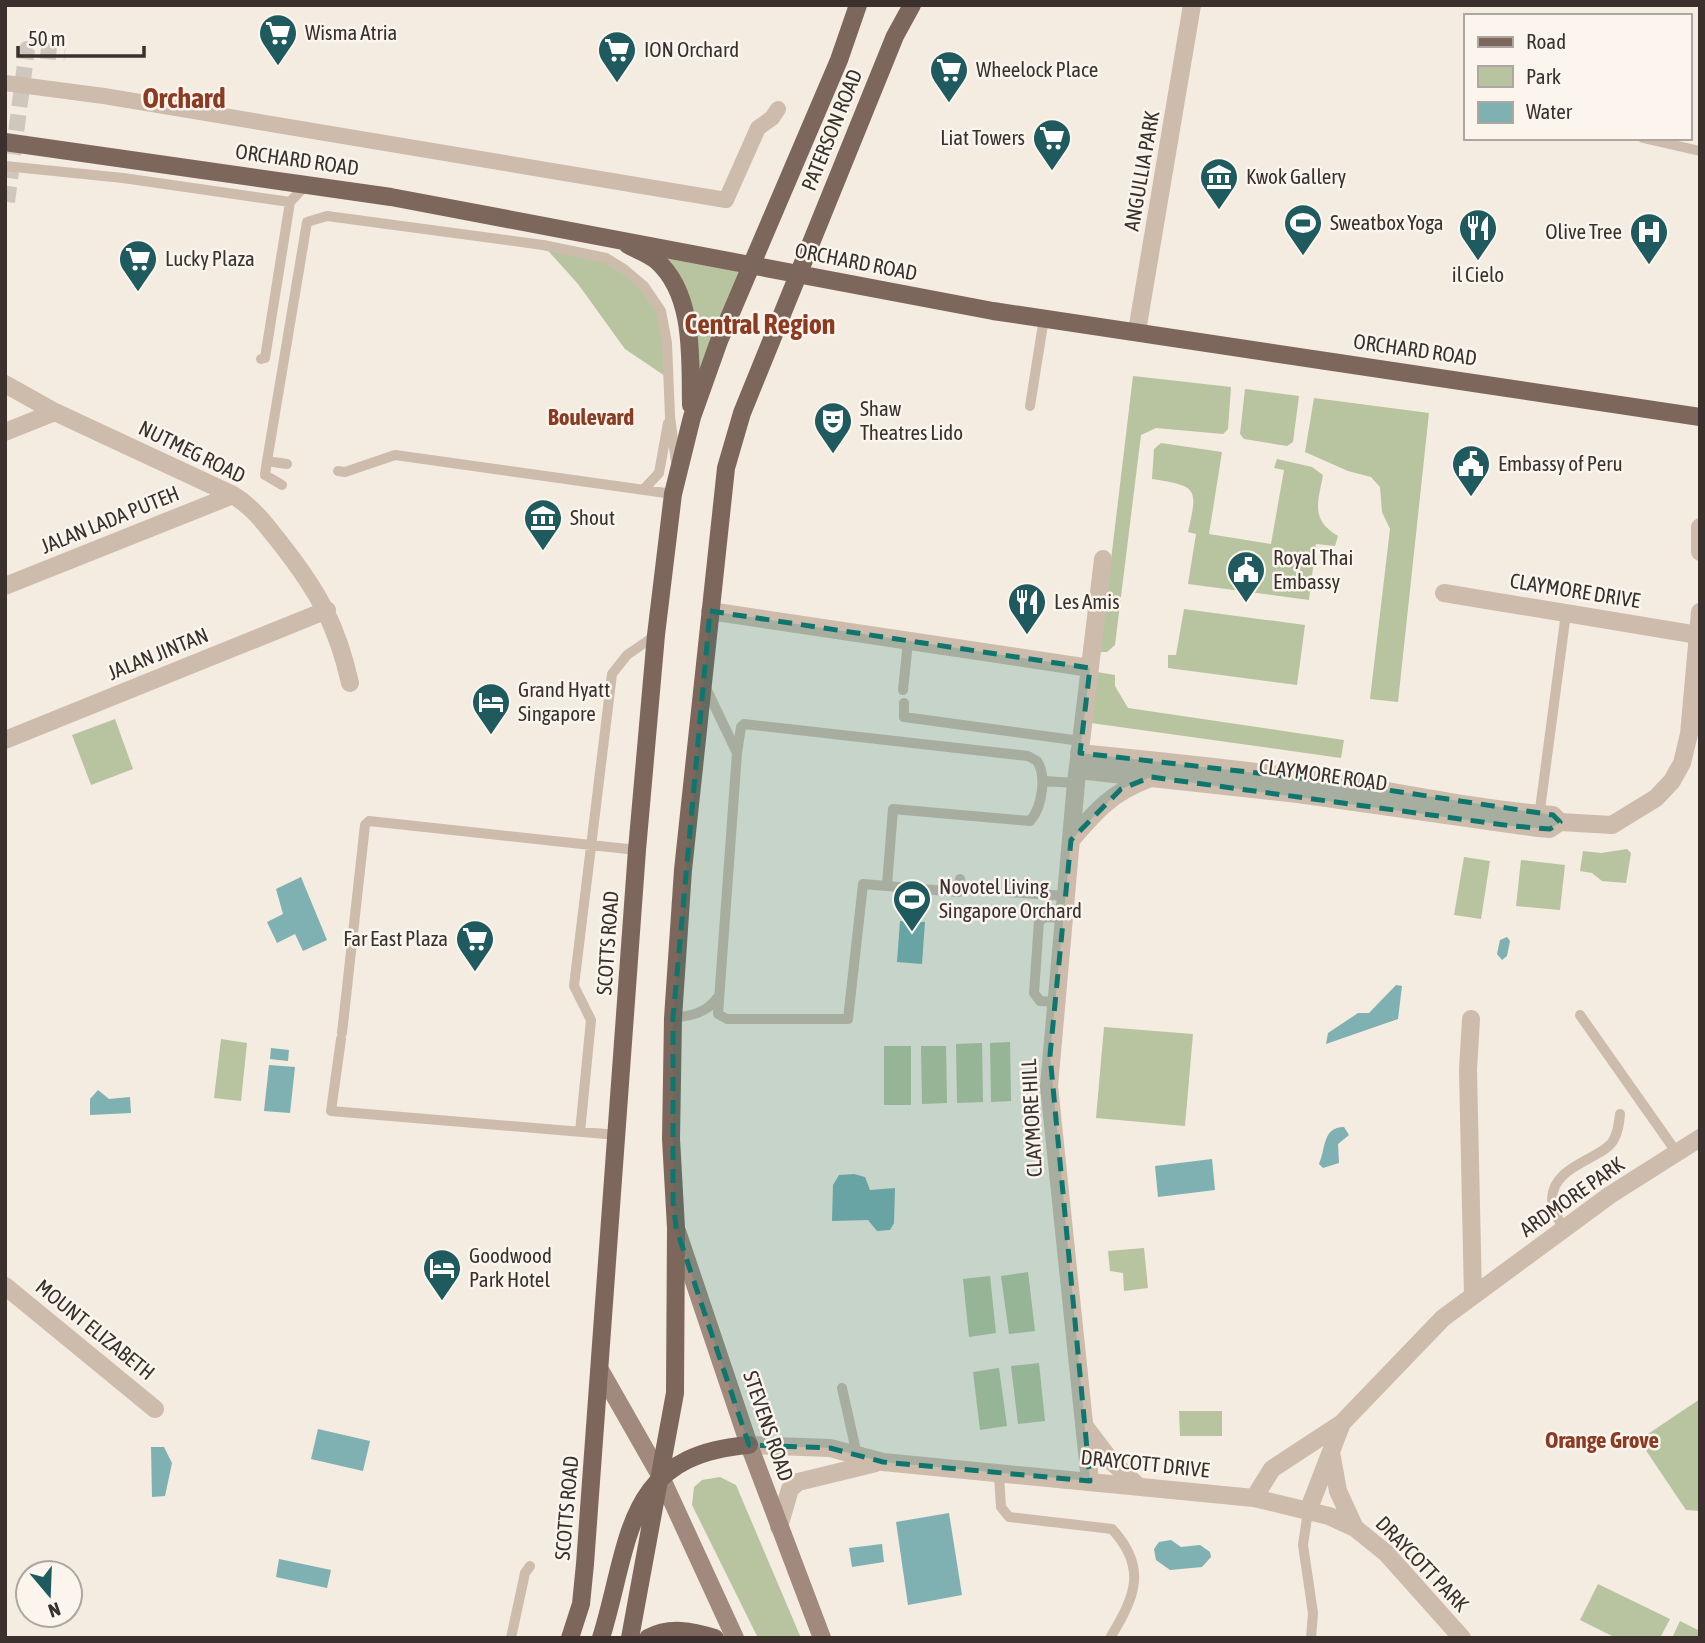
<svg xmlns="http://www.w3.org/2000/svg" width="1705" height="1643" viewBox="0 0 1705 1643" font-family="'Asap Condensed',sans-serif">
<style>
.green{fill:#b8c4a0}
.water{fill:#7fb0b2}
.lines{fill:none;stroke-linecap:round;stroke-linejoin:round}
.pedestrian-tunnel{stroke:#cfc6bd;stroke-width:16;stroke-dasharray:16 8;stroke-linecap:butt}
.service{stroke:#cdbbac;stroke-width:10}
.pedestrian{stroke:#cdbbac;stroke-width:16}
.minor{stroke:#cdbbac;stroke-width:18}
.secondary{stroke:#a18a7d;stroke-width:18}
.primary{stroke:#7d675c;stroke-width:18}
.marked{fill:#0f766e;fill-opacity:0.2;stroke:#0f766e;stroke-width:5;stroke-dasharray:14 9;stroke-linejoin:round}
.labels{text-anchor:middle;stroke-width:5;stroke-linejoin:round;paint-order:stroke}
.poi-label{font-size:21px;fill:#3b302b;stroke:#fbf5ee;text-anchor:start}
.street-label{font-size:21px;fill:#3b302b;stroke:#fbf5ee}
.neighbourhood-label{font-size:23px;font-weight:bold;fill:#8c3b22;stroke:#fbf5ee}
.district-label{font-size:28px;font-weight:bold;fill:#8c3b22;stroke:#fbf5ee}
</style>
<rect width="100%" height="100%" fill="#f4ebe1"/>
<path class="green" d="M 613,237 L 754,263 L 692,417 L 689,342 L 671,277 Z
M 543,245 L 606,258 L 624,269 L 661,311 L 668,378 L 625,349 L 578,284 Z
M 1133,376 L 1231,387 L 1228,429 L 1223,434 L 1156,428 L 1141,435 L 1115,645 L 1107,652 L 1100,652 Z
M 1245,389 L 1299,396 L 1293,442 L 1287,446 L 1244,439 L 1240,434 Z
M 1314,398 L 1429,413 L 1398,702 L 1370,699 L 1390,529 L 1382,512 L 1380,487 L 1371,477 L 1348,471 L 1305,452 Z
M 1161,443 L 1222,452 L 1209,534 L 1271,544 L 1284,470 L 1274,468 L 1277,459 L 1312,467 L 1323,475 C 1318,503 1310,519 1338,536 L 1335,546 L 1316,544 L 1309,600 L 1188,584 L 1196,534 L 1188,532 C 1198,488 1198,486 1152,479 L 1154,449 Z
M 1184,609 L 1305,625 L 1297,685 L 1168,668 L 1168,655 L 1176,655 Z
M 1097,672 L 1115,675 L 1115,686 L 1128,708 L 1344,740 L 1341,758 L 1091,723 Z
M 115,719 L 133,769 L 91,785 L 72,735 Z
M 1627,849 L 1631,853 L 1626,883 L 1602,881 L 1592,873 L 1580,871 L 1583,851 L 1601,853 Z
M 1464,857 L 1490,861 L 1481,919 L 1454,915 Z
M 1521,860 L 1565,865 L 1560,910 L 1516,906 Z
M 1104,1027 L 1193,1034 L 1185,1126 L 1096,1118 Z
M 221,1039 L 247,1043 L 241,1101 L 214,1098 Z
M 1010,1042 L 1011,1101 L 991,1102 L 990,1043 Z
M 982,1043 L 983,1102 L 957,1103 L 956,1044 Z
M 884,1046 L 911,1046 L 911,1105 L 884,1105 Z
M 921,1046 L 946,1046 L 947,1103 L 922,1104 Z
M 1144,1248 L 1148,1288 L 1124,1291 L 1123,1273 L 1110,1271 L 1108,1251 Z
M 1028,1272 L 1035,1331 L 1009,1334 L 1001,1276 Z
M 990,1276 L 996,1333 L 969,1337 L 963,1279 Z
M 1039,1363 L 1045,1421 L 1018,1424 L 1011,1366 Z
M 999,1368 L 1007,1426 L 980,1430 L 973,1372 Z
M 1700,1399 L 1700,1511 L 1686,1510 L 1639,1440 Z
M 1179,1411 L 1222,1411 L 1222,1436 L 1180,1436 Z
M 720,1477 L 736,1485 L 801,1638 L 758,1638 L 692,1505 L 694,1487 L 702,1480 Z
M 1598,1584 L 1670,1619 L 1660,1638 L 1616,1638 L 1580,1620 Z
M 1680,1621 L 1700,1631 L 1700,1638 L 1672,1638 Z"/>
<path class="water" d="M 301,877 L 327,940 L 303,951 L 295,934 L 277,943 L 267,922 L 283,914 L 276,889 Z
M 900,921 L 925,922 L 922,964 L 897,962 Z
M 1507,937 L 1510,941 L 1507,956 L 1502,960 L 1497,954 L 1500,940 Z
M 1396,985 L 1402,986 L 1398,1019 L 1326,1044 L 1328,1033 L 1358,1013 L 1369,1013 Z
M 271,1048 L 289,1050 L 288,1061 L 270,1059 Z
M 269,1065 L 295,1067 L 290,1113 L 264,1111 Z
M 98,1090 L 109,1099 L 130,1097 L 131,1113 L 90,1115 L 90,1099 Z
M 1344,1127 L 1349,1135 L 1338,1144 L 1339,1163 L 1323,1168 L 1319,1164 C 1326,1149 1322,1127 1344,1127 Z
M 1212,1159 L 1215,1190 L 1158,1197 L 1155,1166 Z
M 854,1174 L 865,1177 L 870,1190 L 895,1188 L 894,1223 L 890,1230 L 877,1231 L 868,1220 L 832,1221 L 833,1185 L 839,1175 Z
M 318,1429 L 370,1441 L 363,1471 L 311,1459 Z
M 151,1447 L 164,1447 L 172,1463 L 165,1496 L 152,1497 Z
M 949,1513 L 962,1595 L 908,1605 L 896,1522 Z
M 1171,1540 L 1181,1547 L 1200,1545 L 1210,1552 L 1211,1557 L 1202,1567 L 1170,1570 L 1156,1560 L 1154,1549 L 1159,1542 Z
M 882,1544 L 884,1562 L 852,1567 L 849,1548 Z
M 279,1559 L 331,1570 L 327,1588 L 276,1577 Z"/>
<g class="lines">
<path class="pedestrian-tunnel" d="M 7,202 L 27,49 L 65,53"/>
<path class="service" d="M 1643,138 L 1700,151
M 5,166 L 123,178 L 290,202
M 261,359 L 265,358 L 290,202 L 306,185
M 1030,406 L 1044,318
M 267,461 L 287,464
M 338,471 L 345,472 L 395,455 L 673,494
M 282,485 L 265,475 L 267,461 L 307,222 L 327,216 L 543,245 L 606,258 L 624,269 L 644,286 L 661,311 L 667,343 L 670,417 L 676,462
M 644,489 L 659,473 L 668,423
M 705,686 L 737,753 L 718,1014 L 727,1019 L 848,1019 L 863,884 L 958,892 L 960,879
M 903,690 L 908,642
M 904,703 L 904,717 L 1081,741
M 737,753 L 741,727 L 744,724 L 1028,756 L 1037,761 C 1047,776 1042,808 1030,821 L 893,809 L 887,885
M 1043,781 L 1076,783
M 1539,817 L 1566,613
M 1009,883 L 1008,892 L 1065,896
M 1055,1002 L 1040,1001 L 1034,993 L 1039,921 L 1046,917 L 1063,918
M 1580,1015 L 1677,1153
M 673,1018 C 690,1016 707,1013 717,998
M 342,1033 L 365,825 L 369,821 L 637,850
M 341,1039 L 331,1111 L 618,1135
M 580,1132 L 591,1020 L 574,986 L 612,674 L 627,655 L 656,635
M 1563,1230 C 1560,1221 1552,1208 1552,1199 C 1553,1165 1602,1159 1613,1141 C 1618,1133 1619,1124 1620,1114
M 842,1388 L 857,1455
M 999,1475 L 1001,1507 L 1009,1517 L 1112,1529 C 1148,1568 1135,1597 1110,1638
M 1308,1511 L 1303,1545 L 1313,1613 L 1311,1638
M 511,1638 L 525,1573 L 530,1566"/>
<path class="pedestrian" d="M 5,83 L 104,96 L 726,200 L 758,128 L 772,118 L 778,109"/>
<path class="minor" d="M 1137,331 L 1192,5
M 5,384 L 55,412 L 233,495 C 254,508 266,525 281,544 C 318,591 337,625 350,683
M 5,432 L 55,412
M 1700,527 L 1700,552
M 5,586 L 233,495
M 1444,593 L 1698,635
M 710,611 L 1090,668
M 5,740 L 327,610
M 1079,753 C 1161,761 1243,769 1324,781 C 1401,792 1475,809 1553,815 L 1560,822
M 1078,770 L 1298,794 L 1538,828 L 1550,829 L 1560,822 L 1612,825 L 1656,798 L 1672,781 L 1682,763 L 1689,734 L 1700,612
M 1071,840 C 1096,811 1111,793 1148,779
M 1471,1019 L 1468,1070 L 1473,1296
M 5,1286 L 155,1409
M 1086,1428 L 1111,1461 L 1138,1486
M 749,1445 L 830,1448 L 883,1462 L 1254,1498 L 1329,1516 L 1355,1528 L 1386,1553 L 1462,1638
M 1331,1452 L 1338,1491 L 1355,1528
M 1090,1481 L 1049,1086 L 1076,783 L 1103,559
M 1254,1498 L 1272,1469 L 1342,1423
M 1308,1511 L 1342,1423 L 1443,1318 L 1610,1195 L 1700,1138
M 779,1527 L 790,1489 L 798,1482 L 876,1463"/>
<path class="secondary" d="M 677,1231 L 749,1445 L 822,1638
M 600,1370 L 661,1477 L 735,1638"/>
<path class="primary" d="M 5,142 L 391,197 L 993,311 L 1700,417
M 628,245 C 637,250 649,254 657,261 C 695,295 690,359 691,405
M 570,1638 L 581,1604 L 585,1564 L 637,850 L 656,635 L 673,494 L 692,417 L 719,341 L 839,60 L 858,5
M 601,1638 C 631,1541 623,1455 749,1445
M 630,1638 L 675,1393 L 676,1228 L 671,1139 L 673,1018 L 683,870 L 726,468 L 742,413 L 895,36 L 912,5
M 648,1638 C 670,1626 692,1631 715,1638"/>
</g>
<path class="marked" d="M 710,611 L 1090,668 L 1080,753 L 1328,781 L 1553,815 L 1560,822 L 1550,829 L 1512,826 L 1151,777 L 1121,789 L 1071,840 L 1050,1055 L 1090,1481 L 883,1462 L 830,1448 L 749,1445 L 676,1228 L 673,1201 L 673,1018 Z"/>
<defs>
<symbol id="supermarket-pin" viewBox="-11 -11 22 30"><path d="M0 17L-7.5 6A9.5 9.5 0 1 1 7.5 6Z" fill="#1f5a5e" stroke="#fbf5ee"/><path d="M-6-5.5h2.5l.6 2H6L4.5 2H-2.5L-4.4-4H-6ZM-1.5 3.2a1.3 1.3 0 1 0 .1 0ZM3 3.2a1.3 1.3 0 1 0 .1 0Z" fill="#fff"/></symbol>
<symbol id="museum-pin" viewBox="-11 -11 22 30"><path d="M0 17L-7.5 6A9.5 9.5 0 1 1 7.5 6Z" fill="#1f5a5e" stroke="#fbf5ee"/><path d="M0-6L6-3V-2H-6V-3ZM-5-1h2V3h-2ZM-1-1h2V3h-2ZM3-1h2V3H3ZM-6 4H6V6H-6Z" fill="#fff"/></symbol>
<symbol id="stadium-pin" viewBox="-11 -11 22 30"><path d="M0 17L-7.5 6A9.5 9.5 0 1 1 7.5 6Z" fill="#1f5a5e" stroke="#fbf5ee"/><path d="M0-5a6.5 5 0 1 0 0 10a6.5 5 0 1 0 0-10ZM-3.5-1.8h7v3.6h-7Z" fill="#fff"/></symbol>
<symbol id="restaurant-pin" viewBox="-11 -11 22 30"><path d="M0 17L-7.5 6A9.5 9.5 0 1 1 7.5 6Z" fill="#1f5a5e" stroke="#fbf5ee"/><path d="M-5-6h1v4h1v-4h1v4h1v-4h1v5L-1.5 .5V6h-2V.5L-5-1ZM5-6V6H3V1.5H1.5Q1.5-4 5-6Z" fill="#fff"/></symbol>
<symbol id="hospital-pin" viewBox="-11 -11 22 30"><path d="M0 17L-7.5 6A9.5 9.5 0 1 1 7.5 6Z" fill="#1f5a5e" stroke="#fbf5ee"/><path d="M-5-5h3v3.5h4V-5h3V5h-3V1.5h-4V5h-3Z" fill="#fff"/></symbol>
<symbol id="theatre-pin" viewBox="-11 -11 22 30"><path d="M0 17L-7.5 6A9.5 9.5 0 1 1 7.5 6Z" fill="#1f5a5e" stroke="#fbf5ee"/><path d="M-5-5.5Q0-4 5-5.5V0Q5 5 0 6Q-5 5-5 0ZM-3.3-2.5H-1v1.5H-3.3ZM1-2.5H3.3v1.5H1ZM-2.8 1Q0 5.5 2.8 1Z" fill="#fff"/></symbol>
<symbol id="civic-pin" viewBox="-11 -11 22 30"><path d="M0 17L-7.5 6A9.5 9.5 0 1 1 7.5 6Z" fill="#1f5a5e" stroke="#fbf5ee"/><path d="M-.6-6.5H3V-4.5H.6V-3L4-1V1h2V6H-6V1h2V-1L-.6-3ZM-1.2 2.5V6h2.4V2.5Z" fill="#fff"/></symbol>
<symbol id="hotel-pin" viewBox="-11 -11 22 30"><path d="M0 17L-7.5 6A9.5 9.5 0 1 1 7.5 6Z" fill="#1f5a5e" stroke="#fbf5ee"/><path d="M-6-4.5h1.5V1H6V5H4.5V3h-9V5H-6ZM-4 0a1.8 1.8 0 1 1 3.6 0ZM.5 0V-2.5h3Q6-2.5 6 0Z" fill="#fff"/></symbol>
</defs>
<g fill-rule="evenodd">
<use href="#supermarket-pin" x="256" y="11" width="44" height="60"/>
<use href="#supermarket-pin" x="595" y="28" width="44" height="60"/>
<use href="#supermarket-pin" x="927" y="48" width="44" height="60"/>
<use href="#supermarket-pin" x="1030" y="116" width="44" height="60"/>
<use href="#museum-pin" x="1197" y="155" width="44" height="60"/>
<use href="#stadium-pin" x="1281" y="201" width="44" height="60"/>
<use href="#restaurant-pin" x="1456" y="206" width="44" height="60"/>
<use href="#hospital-pin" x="1627" y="210" width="44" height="60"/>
<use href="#supermarket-pin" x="116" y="237" width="44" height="60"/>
<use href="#theatre-pin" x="811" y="399" width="44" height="60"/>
<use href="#civic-pin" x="1449" y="442" width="44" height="60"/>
<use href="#museum-pin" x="521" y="496" width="44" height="60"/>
<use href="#civic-pin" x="1224" y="548" width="44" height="60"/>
<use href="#restaurant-pin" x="1005" y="580" width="44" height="60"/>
<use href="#hotel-pin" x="469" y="680" width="44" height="60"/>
<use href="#stadium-pin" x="890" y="877" width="44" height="60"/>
<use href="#supermarket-pin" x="453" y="917" width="44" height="60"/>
<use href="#hotel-pin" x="420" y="1246" width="44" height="60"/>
</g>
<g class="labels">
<g class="poi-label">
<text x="305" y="40">Wisma Atria</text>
<text x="644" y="57">ION Orchard</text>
<text x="976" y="77">Wheelock Place</text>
<text x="1025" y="145" text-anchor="end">Liat Towers</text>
<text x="1246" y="184">Kwok Gallery</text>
<text x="1330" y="230">Sweatbox Yoga</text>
<text x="1622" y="239" text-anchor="end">Olive Tree</text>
<text x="165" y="266">Lucky Plaza</text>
<text x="1478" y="282" text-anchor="middle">il Cielo</text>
<text x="860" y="416">Shaw<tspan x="860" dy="24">Theatres Lido</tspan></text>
<text x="1498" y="471">Embassy of Peru</text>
<text x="570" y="525">Shout</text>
<text x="1273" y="565">Royal Thai<tspan x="1273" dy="24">Embassy</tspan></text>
<text x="1054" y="609">Les Amis</text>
<text x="518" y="697">Grand Hyatt<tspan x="518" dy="24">Singapore</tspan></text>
<text x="939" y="894">Novotel Living<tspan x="939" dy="24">Singapore Orchard</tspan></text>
<text x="448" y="946" text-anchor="end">Far East Plaza</text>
<text x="469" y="1263">Goodwood<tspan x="469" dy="24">Park Hotel</tspan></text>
</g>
<g class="street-label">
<text transform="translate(832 130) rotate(-68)" y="7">PATERSON ROAD</text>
<text transform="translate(297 160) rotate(8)" y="7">ORCHARD ROAD</text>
<text transform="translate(1142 171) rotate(-80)" y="7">ANGULLIA PARK</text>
<text transform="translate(856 262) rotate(11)" y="7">ORCHARD ROAD</text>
<text transform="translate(1415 350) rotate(8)" y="7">ORCHARD ROAD</text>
<text transform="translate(192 452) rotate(26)" y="7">NUTMEG ROAD</text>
<text transform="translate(110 520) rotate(-22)" y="7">JALAN LADA PUTEH</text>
<text transform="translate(1575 591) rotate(9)" y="7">CLAYMORE DRIVE</text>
<text transform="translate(158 654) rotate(-22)" y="7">JALAN JINTAN</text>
<text transform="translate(1323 775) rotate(8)" y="7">CLAYMORE ROAD</text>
<text transform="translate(608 943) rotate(-86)" y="7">SCOTTS ROAD</text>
<text transform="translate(1032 1118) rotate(-93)" y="7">CLAYMORE HILL</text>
<text transform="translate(1572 1197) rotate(-35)" y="7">ARDMORE PARK</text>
<text transform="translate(95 1330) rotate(39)" y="7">MOUNT ELIZABETH</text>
<text transform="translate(768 1426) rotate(71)" y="7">STEVENS ROAD</text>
<text transform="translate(1145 1464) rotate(6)" y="7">DRAYCOTT DRIVE</text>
<text transform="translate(567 1508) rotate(-85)" y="7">SCOTTS ROAD</text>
<text transform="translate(1422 1564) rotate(46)" y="7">DRAYCOTT PARK</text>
</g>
<g class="neighbourhood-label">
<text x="591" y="425">Boulevard</text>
<text x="1602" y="1448">Orange Grove</text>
</g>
<g class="district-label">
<text x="184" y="108">Orchard</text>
<text x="760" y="334">Central Region</text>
</g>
</g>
<rect width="1705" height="1643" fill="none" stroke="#3b302b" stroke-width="14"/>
<rect x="1464" y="14" width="228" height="126" fill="#fbf5ee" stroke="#aea6a0" stroke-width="2"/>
<rect x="1478" y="37" width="35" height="10" fill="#7d675c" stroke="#aea6a0" stroke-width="2"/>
<text x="1526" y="49" font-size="21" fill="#3b302b">Road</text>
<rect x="1478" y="66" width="35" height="21" fill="#b8c4a0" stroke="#aea6a0" stroke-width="2"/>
<text x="1526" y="84" font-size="21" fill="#3b302b">Park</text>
<rect x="1478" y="102" width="35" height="21" fill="#7fb0b2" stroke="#aea6a0" stroke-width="2"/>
<text x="1526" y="119" font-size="21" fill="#3b302b">Water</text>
<g transform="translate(49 1594) rotate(161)"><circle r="33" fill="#fbf5ee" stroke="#aea6a0" stroke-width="2"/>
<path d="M0-5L12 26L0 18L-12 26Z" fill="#1f5a5e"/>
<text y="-10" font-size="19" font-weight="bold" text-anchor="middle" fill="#3b302b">N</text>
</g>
<path d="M18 46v10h126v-10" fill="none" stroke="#3b302b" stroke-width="3.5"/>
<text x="28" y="46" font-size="21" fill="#3b302b" stroke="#fbf5ee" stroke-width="5" paint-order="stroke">50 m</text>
</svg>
